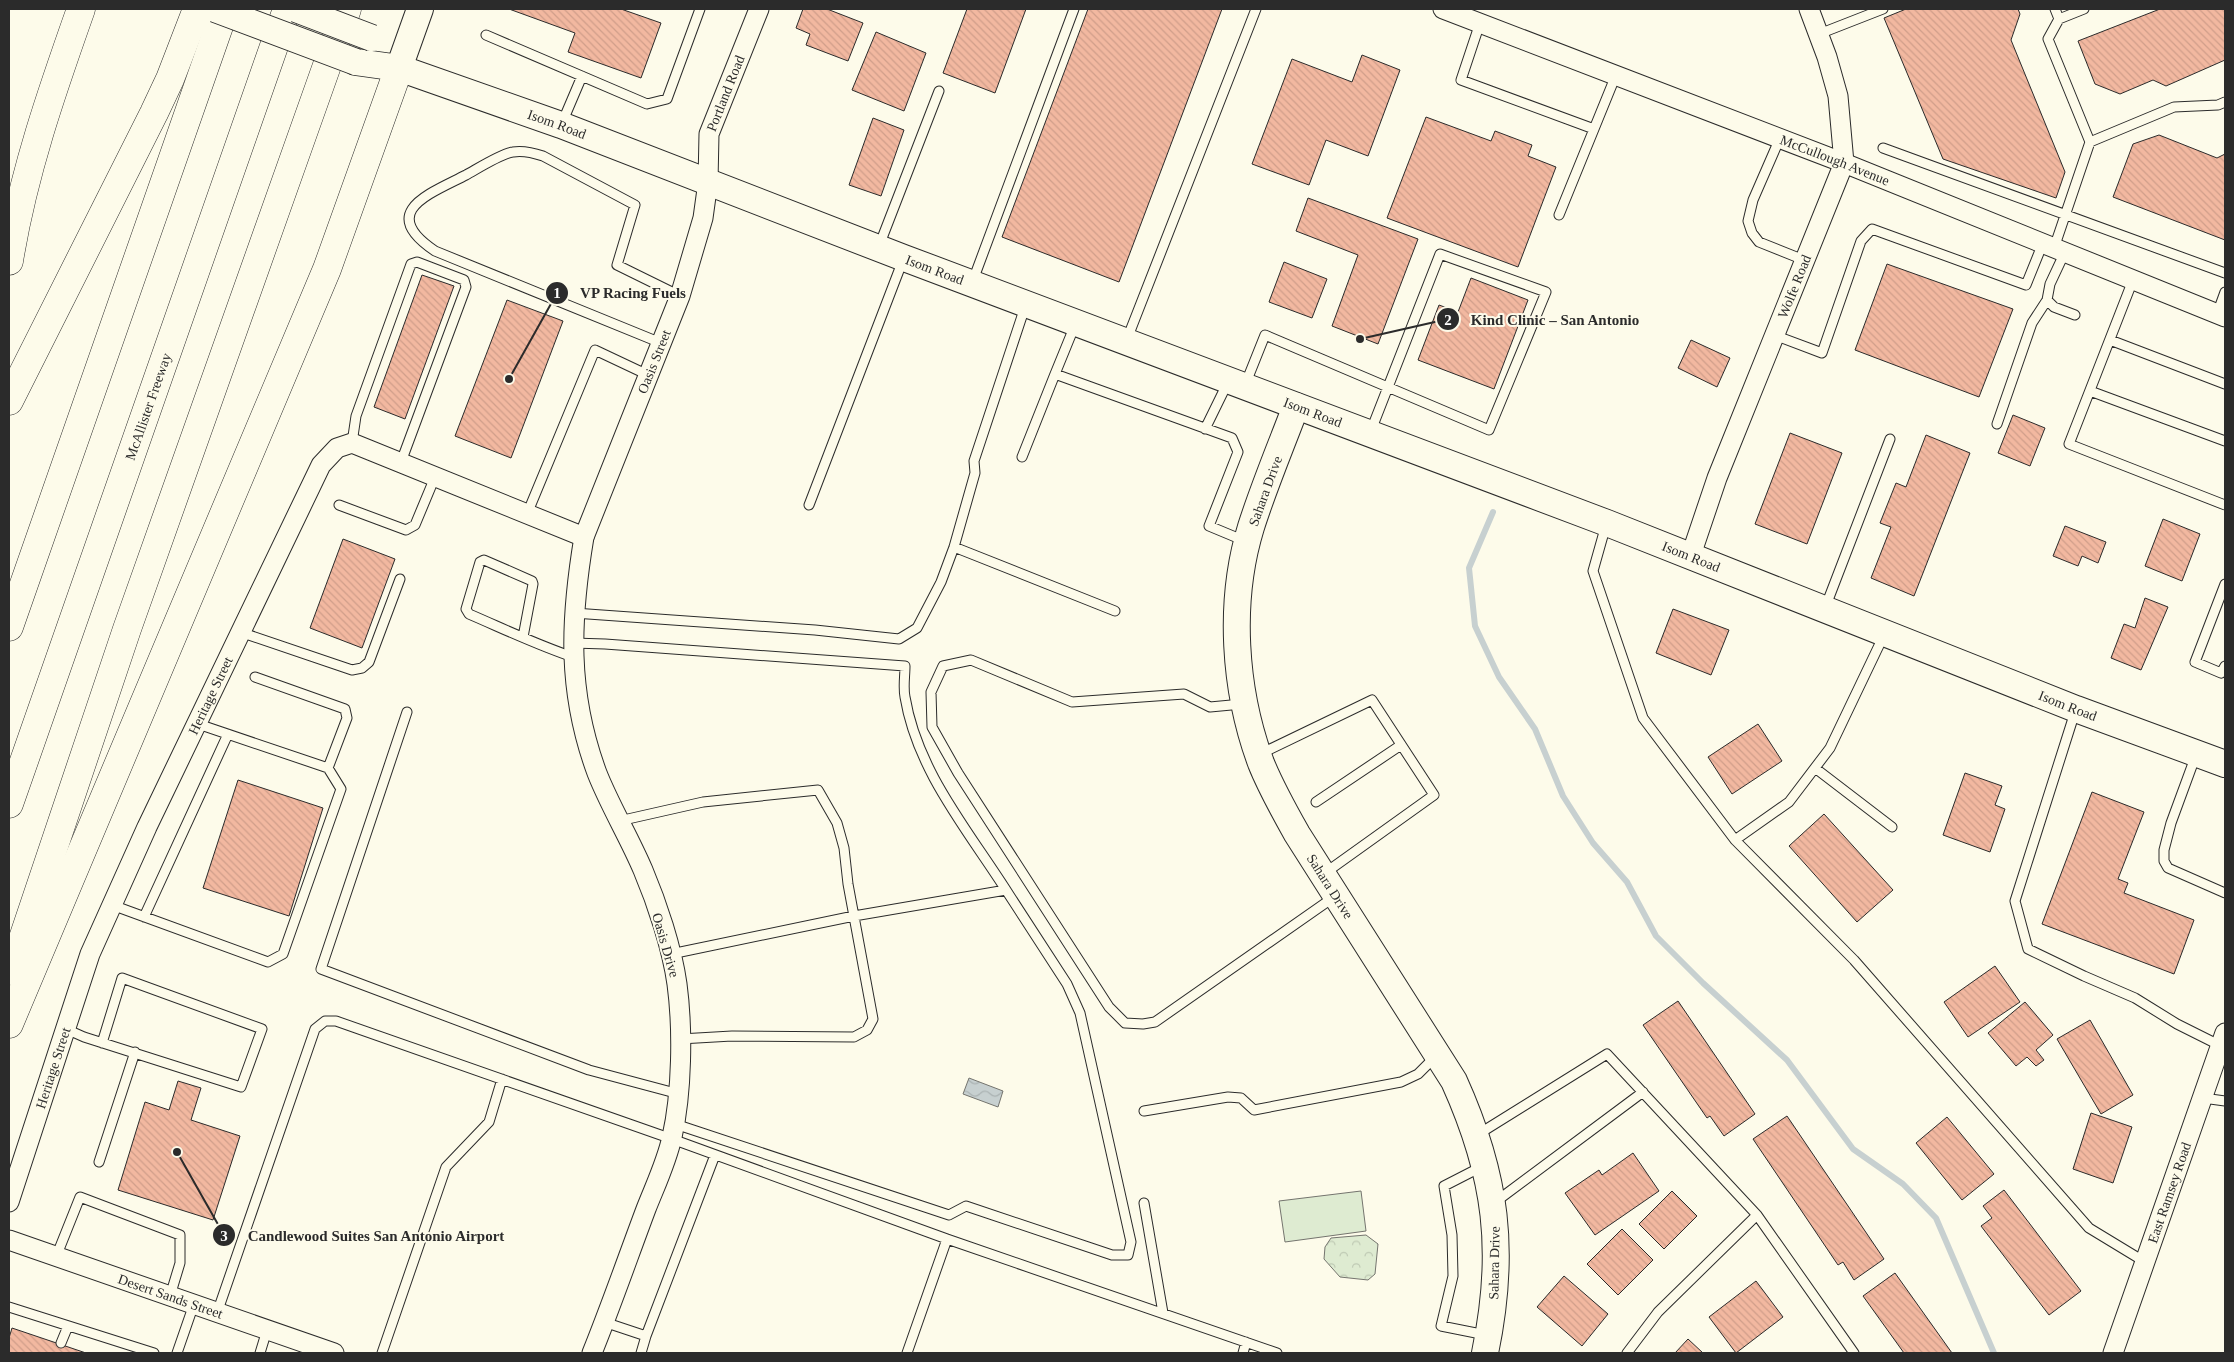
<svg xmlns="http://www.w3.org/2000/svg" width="2234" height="1362" viewBox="0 0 2234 1362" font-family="'Times New Roman',serif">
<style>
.grass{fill:#deebd1;stroke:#74746e}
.forest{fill:url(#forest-crowns);stroke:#74746e}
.water{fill:url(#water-waves);stroke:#74746e}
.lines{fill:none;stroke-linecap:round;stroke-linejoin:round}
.stream{stroke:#c7d0d0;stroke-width:6}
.building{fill:url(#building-back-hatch);stroke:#2b2b2b}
.lane-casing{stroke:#2b2b2b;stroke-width:11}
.street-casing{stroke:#2b2b2b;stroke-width:21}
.secondary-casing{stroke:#2b2b2b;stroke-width:28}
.highway-casing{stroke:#2b2b2b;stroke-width:29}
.lane{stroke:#fdfbea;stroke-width:9}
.street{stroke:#fdfbea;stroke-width:19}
.secondary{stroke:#fdfbea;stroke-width:26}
.highway{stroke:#fdfbea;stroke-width:28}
.secondary-bridge-casing{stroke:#2b2b2b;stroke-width:28;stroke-linecap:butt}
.secondary-bridge{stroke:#fdfbea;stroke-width:26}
.labels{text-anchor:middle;stroke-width:4;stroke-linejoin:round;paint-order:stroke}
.street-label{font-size:14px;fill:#2b2b2b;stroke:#fdfbea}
.leader{fill:none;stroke:#2b2b2b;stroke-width:2}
.callout-dot{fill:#2b2b2b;stroke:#fdfbea;stroke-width:2}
.mark-label{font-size:15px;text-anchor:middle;font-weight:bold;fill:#fff}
.callout-label{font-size:15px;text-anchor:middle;font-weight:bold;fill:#2b2b2b;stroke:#fdfbea;stroke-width:4;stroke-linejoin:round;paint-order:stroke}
</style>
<defs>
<pattern id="forest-crowns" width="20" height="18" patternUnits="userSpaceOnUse" patternTransform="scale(1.25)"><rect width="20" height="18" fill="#deebd1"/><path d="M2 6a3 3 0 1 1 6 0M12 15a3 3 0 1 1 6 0" fill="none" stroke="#bfcab4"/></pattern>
<pattern id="water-waves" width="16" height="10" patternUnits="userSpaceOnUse" patternTransform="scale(1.25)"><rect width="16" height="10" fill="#c7d0d0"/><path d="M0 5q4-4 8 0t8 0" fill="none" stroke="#abb3b3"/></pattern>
<pattern id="building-back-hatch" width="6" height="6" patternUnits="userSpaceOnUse" patternTransform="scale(1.25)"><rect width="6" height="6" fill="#f2b8a0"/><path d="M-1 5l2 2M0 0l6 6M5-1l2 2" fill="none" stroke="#d09e8a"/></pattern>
</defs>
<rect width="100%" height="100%" fill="#fdfbea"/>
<path class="grass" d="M 1361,1191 L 1366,1231 L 1285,1242 L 1279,1201 Z"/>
<path class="forest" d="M 1366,1235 L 1378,1244 L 1375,1274 L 1368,1280 L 1340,1277 L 1324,1259 L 1325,1247 L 1331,1238 Z"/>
<path class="water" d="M 969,1078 L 1003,1091 L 998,1107 L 963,1094 Z"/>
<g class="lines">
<path class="stream" d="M 1493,512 L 1469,568 L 1475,626 L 1499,677 L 1535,729 L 1563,796 L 1593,843 L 1627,882 L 1656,936 L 1703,983 L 1787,1060 L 1853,1149 L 1903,1184 L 1936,1218 L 1994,1353"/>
</g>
<path class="building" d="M 509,9 L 621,9 L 661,23 L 641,78 L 568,52 L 575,33 Z
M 803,9 L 827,9 L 863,23 L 848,61 L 806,45 L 810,34 L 796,28 Z
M 967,9 L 1026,9 L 995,93 L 943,73 Z
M 1088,9 L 1222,9 L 1119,282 L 1002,237 Z
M 1906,9 L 2018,9 L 2020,14 L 2011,40 L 2065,172 L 2056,198 L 1943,159 L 1884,18 Z
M 2160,9 L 2225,9 L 2225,60 L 2166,86 L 2153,80 L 2120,94 L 2095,84 L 2078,41 Z
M 876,32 L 926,53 L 904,111 L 852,90 Z
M 1362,55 L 1400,70 L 1368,156 L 1326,140 L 1309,185 L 1252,164 L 1292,59 L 1352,82 Z
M 1426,117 L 1491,141 L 1495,131 L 1532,145 L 1528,156 L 1556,167 L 1518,267 L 1387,218 Z
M 873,118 L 904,130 L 881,196 L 849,185 Z
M 2159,135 L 2217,158 L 2225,154 L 2225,240 L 2113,197 L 2133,144 Z
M 1308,198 L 1418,239 L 1378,344 L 1332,326 L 1358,255 L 1296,231 Z
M 1284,262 L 1327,279 L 1312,318 L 1269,302 Z
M 1887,264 L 2013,309 L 1979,397 L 1855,350 Z
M 422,275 L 454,286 L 405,419 L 374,407 Z
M 1471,278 L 1528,300 L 1494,389 L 1418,360 L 1439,305 L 1458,312 Z
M 507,300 L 563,321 L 511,458 L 455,436 Z
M 1691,340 L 1730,358 L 1717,387 L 1678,368 Z
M 2013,415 L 2045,428 L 2030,466 L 1998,453 Z
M 1790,433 L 1842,453 L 1807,544 L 1755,524 Z
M 1926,435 L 1970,453 L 1914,596 L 1871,578 L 1891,527 L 1880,523 L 1896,483 L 1906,487 Z
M 2163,519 L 2200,534 L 2182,581 L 2145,566 Z
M 2065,526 L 2106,542 L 2098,563 L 2082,556 L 2078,566 L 2053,556 Z
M 343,539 L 395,559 L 362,648 L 310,628 Z
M 2145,598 L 2168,607 L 2141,670 L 2111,658 L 2124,624 L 2135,628 Z
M 1673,609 L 1729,630 L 1711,675 L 1656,653 Z
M 1758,724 L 1782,761 L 1732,794 L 1708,757 Z
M 1965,773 L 2002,786 L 1995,805 L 2005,809 L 1990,852 L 1943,835 Z
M 238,780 L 323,808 L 289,916 L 203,888 Z
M 2092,792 L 2144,812 L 2118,879 L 2128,883 L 2124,893 L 2194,920 L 2174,974 L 2042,924 Z
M 1824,814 L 1893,890 L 1857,922 L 1789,846 Z
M 1995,966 L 2020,1002 L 1968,1037 L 1944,1002 Z
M 1678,1001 L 1755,1114 L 1724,1136 L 1710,1116 L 1707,1118 L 1643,1025 Z
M 2025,1002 L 2053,1035 L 2036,1050 L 2044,1060 L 2036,1066 L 2027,1057 L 2016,1066 L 1988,1033 Z
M 2090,1020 L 2133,1095 L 2101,1114 L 2057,1039 Z
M 178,1081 L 201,1088 L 191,1120 L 240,1136 L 213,1220 L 118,1190 L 145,1102 L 169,1110 Z
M 2091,1113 L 2132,1127 L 2113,1183 L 2073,1169 Z
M 1787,1116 L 1884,1259 L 1854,1280 L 1843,1262 L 1838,1265 L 1753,1139 Z
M 1947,1117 L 1994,1174 L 1962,1200 L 1916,1143 Z
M 1633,1153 L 1659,1191 L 1595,1235 L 1565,1193 L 1599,1170 L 1602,1175 Z
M 2004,1190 L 2081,1291 L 2049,1315 L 1981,1226 L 1992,1218 L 1983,1206 Z
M 1672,1191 L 1697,1216 L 1664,1249 L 1639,1224 Z
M 1622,1229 L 1653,1260 L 1618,1295 L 1587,1264 Z
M 1895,1273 L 1952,1353 L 1904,1353 L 1863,1296 Z
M 1564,1276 L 1608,1314 L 1582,1346 L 1537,1307 Z
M 1756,1281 L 1783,1317 L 1736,1353 L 1709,1317 Z
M 12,1328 L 86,1353 L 9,1353 L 9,1338 Z
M 1688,1339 L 1703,1353 L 1675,1353 Z"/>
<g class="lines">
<defs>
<path id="lane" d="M 2059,19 L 2084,9
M 1480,23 L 1461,80 L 1594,129
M 1819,34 L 1883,9
M 486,35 L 647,104 L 667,99 L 700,9
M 562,123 L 582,76
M 1780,138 L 1753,200 L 1748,221 L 1752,233 L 1759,242 L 1804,260
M 2090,142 L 2174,107 L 2218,105 L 2225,102
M 1883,148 L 2225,273
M 1559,215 L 1616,75
M 879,246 L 939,91
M 2054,248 L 2090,142 L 2048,39 L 2059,19 L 2055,9
M 2065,252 L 2050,284 L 2047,300 L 2054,307 L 2075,315
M 2133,280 L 2069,444 L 2225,505
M 972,283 L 1074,9
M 2217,314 L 2225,292
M 1075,325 L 1055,374 L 1232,438 L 1238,452 L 1209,526 L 1245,541
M 1774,335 L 1822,353 L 1861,241 L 1872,229 L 2026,285 L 2043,243
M 1127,339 L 1256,9
M 2110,340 L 2225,384
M 661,343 L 435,251 C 377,212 429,194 466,175 C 477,169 502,153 513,152 C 524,150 534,153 543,156 L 635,205 L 617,265 L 680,296
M 1245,385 L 1265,335 L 1489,430 L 1546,292 L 1440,254 L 1370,433
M 2090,391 L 2225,441
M 1997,424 L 2032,323 L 2047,300
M 1205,429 L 1228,382
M 352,443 L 356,416 L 411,264 L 417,262 L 464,280 L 466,287 L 401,462
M 1022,457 L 1055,374
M 339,505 L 406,530 L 415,525 L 435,477
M 809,505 L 903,260
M 527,514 L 595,350 L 648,375
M 1606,525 L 1593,571 L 1643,718 L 1735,840 L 1854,960 L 2089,1228 L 2145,1262
M 954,547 L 1115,611
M 2225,584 L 2195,662 L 2221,673 L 2225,666
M 1825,608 L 1890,439
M 574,613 L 815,630 L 899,639 L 917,628 L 941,582 L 954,547 L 975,473 L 974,461 L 1025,307
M 240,632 L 352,670 L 362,668 L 369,662 L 400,579
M 523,637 L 533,584 L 532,581 L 484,560 L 480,562 L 466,609 L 469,614 C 504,629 537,645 573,657
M 573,643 L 605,644 L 905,666 C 905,676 903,687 905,697 C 917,770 967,829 1006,890 L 854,916 L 671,954
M 255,677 L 345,709 L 347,718 L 328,768
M 1242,704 L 1210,707 L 1184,694 L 1072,702 L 971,660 L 943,666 L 931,692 L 932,727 L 958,773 L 1109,1007 L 1125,1023 L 1143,1024 L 1155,1022 L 1334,897
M 407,712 L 321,969 L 589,1070 L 679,1094
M 2075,712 L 2015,901 L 2028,949 L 2084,976 L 2135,998 L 2177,1024 L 2221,1046
M 1260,754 L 1372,700 L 1434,795 L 1325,873
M 2196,755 L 2171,823 L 2164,850 L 2164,861 L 2168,868 L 2225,893
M 1815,768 L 1892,827
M 1316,802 L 1401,745
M 619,821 L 703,802 L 818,790 L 837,823 L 844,848 L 848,884 L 873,1019 L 867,1030 L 854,1037 L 732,1036 L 680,1039
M 1735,840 L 1789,802 L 1830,748 L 1884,635
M 112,905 L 268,962 L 283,954 L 341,789 L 328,768 L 198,724
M 144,917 L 228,734
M 66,1029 L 84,1037 L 241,1087 L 262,1029 L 122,978 L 102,1043
M 2203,1098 L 2225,1101
M 1144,1111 L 1228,1097 L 1241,1098 L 1254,1110 L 1401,1082 L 1418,1074 L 1435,1057
M 675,1124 L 949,1215 L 966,1206 L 1112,1255 L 1128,1255 L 1131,1242 L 1080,1013 L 1067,984 L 1006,890
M 1477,1135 L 1607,1054 L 1757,1215 L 1854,1353
M 99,1162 L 135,1052
M 1483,1166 L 1444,1186 L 1452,1235 L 1453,1276 L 1441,1326 L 1486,1335
M 1144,1203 L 1163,1313
M 1494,1203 L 1643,1092
M 947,1239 L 1277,1353
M 56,1257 L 80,1197 L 180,1235 L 180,1263 L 170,1296
M 9,1307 L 154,1353
M 217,1313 L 315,1029 L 325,1021 L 336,1021 L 672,1139 L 947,1239 L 907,1353
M 604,1322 L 646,1336 L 715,1155
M 61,1343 L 68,1326
M 177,1353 L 194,1304
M 260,1353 L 267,1330
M 382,1353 L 446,1167 L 489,1122 L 502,1079
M 641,1353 L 646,1336
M 1243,1353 L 1246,1342
M 1627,1353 L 1658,1312 L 1757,1215"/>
<g id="street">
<path id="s1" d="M 1443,9 L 1844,163 L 2225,317"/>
<path id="s2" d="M 1690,558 L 1717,478 L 1844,163 L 1838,96 L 1827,57 L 1809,9"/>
<path id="s3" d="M 9,1202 L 90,954 L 147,827 L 321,465 L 337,448 L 352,443 L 584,537"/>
<path id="s4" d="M 9,1240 L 334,1353"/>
<path id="s5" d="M 592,1353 C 611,1306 628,1257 646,1209 C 655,1186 667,1161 672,1137 C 682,1093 683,1029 677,984 C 672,948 657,903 643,870 C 629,837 610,806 597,773 C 567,692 570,621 584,537 L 680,296 L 703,218 L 708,182 L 709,134 L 759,9"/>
<path id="s6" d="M 2113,1353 L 2225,1033"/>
</g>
<g id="secondary">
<path id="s7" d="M 356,62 L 399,68 L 561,125 L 904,258 L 1607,523 L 2076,709 L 2225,764"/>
<path d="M 399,68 L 420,9"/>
<path id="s8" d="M 1296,406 C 1281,446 1264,486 1251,527 C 1228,602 1234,690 1261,763 C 1271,788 1284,811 1297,834 L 1454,1081 C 1497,1176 1506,1252 1485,1353"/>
</g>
<g id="highway">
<path d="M 9,261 C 23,174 52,91 81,9"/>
<path d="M 9,401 L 154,113 L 170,79 L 197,9"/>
<path d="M 9,627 L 225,9"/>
<path id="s9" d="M 9,804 L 287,9"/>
<path d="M 12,971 L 127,629 L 347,9"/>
<path d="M 9,1024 L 327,269 L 399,68"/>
</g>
</defs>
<use href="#lane" class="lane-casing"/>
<use href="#street" class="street-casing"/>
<use href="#secondary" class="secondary-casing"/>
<use href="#highway" class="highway-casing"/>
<use href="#lane" class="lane"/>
<use href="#street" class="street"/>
<use href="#secondary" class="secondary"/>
<use href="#highway" class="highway"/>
<defs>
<path id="secondary-bridge" d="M 215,9 L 356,62
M 296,9 L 372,38"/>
</defs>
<use href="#secondary-bridge" class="secondary-bridge-casing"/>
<use href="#secondary-bridge" class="secondary-bridge"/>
</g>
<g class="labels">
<g class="street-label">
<text dy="5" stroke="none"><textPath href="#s5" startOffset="1319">Portland Road</textPath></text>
<text dy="5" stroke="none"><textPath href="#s7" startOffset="211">Isom Road</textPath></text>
<text dy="5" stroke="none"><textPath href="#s1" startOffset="420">McCullough Avenue</textPath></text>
<text dy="5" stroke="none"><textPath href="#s7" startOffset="616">Isom Road</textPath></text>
<text dy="5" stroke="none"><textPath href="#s2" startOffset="291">Wolfe Road</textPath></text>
<text dy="5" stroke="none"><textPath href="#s5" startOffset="1039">Oasis Street</textPath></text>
<text dy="5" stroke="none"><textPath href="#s9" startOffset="421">McAllister Freeway</textPath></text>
<text dy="5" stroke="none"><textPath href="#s7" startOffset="1020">Isom Road</textPath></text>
<text transform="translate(1265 491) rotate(-70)" y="5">Sahara Drive</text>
<text dy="5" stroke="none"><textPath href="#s7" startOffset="1425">Isom Road</textPath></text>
<text dy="5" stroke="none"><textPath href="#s3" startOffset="546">Heritage Street</textPath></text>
<text dy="5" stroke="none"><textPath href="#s7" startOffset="1830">Isom Road</textPath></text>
<text dy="5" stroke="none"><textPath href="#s8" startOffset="511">Sahara Drive</textPath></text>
<text transform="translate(666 945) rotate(74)" y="5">Oasis Drive</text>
<text dy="5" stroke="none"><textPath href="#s3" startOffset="141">Heritage Street</textPath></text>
<text dy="5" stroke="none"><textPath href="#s6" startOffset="170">East Ramsey Road</textPath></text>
<text transform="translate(1494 1263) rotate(-89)" y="5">Sahara Drive</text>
<text dy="5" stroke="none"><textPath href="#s4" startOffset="171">Desert Sands Street</textPath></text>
</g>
</g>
<path class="leader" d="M509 379L557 293M1360 339L1448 319M177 1152L224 1235"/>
<g class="callout-dot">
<circle cx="509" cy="379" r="5"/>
<circle cx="1360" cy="339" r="5"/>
<circle cx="177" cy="1152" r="5"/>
<circle cx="557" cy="293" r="12"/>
<circle cx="1448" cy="319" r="12"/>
<circle cx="224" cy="1235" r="12"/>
</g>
<g class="mark-label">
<text x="557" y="298">1</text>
<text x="1448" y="325">2</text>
<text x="224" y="1241">3</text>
</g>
<g class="callout-label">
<text x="633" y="298">VP Racing Fuels</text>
<text x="1555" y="325">Kind Clinic – San Antonio</text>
<text x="376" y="1241">Candlewood Suites San Antonio Airport</text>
</g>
<rect width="2234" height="1362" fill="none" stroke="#2b2b2b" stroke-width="20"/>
</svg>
